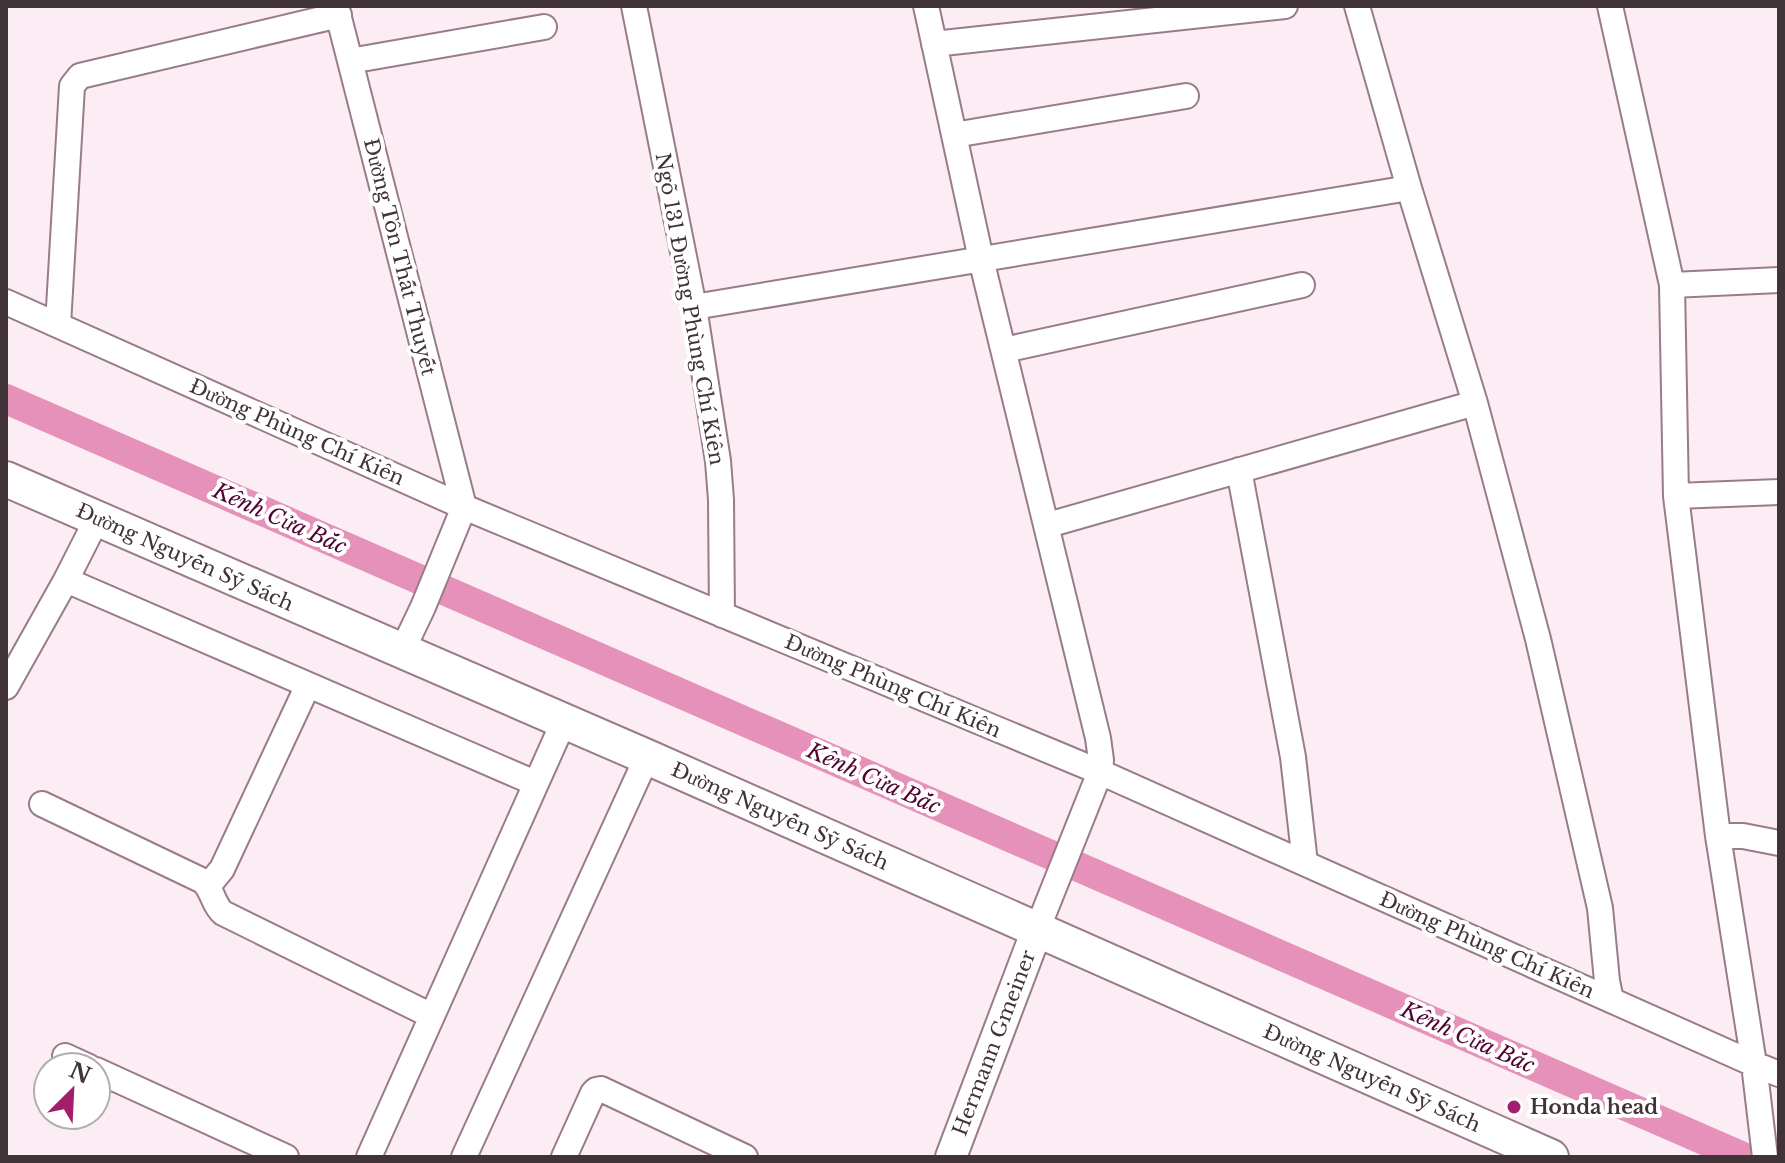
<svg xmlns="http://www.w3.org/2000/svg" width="1785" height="1163" viewBox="0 0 1785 1163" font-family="'Libre Baskerville',serif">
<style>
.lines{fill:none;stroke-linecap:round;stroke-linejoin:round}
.canal{stroke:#e691b9;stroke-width:30}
.minor-casing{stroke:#997c89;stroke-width:28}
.tertiary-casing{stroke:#997c89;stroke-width:34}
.secondary-casing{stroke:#997c89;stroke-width:38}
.minor{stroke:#fff;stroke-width:24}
.tertiary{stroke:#fff;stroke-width:30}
.secondary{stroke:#fff;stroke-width:34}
.poi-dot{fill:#a31e6c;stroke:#fff;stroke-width:3}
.labels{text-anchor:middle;stroke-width:8;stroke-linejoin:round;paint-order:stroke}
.street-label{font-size:20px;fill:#403439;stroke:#fff}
.poi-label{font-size:20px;font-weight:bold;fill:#403439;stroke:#fff;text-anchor:start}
.water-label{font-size:22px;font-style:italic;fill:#520533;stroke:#fff}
</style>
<rect width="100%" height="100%" fill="#fbedf3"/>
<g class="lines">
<path class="canal" d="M 6,399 L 1743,1157"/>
<defs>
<path id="minor" d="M 336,6 L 464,507 L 423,607 L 402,651
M 634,6 L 694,307 L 718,461 L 721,500 L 722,615
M 926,6 L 981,259 L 1098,738 L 1101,760 L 1100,772 L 1037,930
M 1357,6 L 1409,188 L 1475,403 L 1538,639 L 1600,908 L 1607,981 L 1611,1000
M 1610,6 L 1672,285 L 1676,496 L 1718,836 L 1754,1064 L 1765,1157
M 934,44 L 1285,6
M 350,61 L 544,27
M 954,135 L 1186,96
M 1672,285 L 1779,280
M 6,302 L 464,507 L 1100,772 L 1754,1064 L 1779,1074
M 694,307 L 1409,188
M 58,325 L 72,86 L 80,76 L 339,15
M 1004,350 L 1302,285
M 1239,470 L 1293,757 L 1305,863
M 1676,496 L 1779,492
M 1048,525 L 1475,403
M 66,580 L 535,783
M 6,687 L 66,580 L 97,519
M 42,804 L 203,881 C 213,890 213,905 223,913 L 432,1016
M 1718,836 L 1743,836 L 1779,843
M 208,886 L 222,869 L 308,685
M 65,1056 L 89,1067
M 96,1070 L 286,1157
M 369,1157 L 564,721
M 464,1157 L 647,757
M 564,1157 L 593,1093 L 596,1090 L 601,1089 L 745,1157"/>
<path id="tertiary" d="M 951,1157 L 1037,930"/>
<path id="secondary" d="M 6,479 L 647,757 L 1551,1157"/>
</defs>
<use href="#minor" class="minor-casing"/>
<use href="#tertiary" class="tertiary-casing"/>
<use href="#secondary" class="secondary-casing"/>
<use href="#minor" class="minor"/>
<use href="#tertiary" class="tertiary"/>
<use href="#secondary" class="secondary"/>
</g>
<circle class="poi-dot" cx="1514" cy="1107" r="8"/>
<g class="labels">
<g class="street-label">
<text transform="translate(400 257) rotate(76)" y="7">Đường Tôn Thất Thuyết</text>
<text transform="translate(690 309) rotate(80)" y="7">Ngõ 131 Đường Phùng Chí Kiên</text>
<text transform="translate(297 432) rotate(24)" y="7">Đường Phùng Chí Kiên</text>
<text transform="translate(185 557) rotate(24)" y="7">Đường Nguyễn Sỹ Sách</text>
<text transform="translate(893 686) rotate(23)" y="7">Đường Phùng Chí Kiên</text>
<text transform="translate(780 816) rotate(24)" y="7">Đường Nguyễn Sỹ Sách</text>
<text transform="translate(1487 945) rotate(24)" y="7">Đường Phùng Chí Kiên</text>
<text transform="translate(994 1043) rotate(-69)" y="7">Hermann Gmeiner</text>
<text transform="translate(1372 1078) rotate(24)" y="7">Đường Nguyễn Sỹ Sách</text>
</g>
<g class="poi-label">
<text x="1530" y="1114">Honda head</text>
</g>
<g class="water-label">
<text transform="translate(280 518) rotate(24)" y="8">Kênh Cửa Bắc</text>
<text transform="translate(874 778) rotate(24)" y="8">Kênh Cửa Bắc</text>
<text transform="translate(1468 1037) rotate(24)" y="8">Kênh Cửa Bắc</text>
</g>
</g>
<rect width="1785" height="1163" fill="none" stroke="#403439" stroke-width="16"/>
<g transform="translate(72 1091) rotate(24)"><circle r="38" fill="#ffffff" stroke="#b3aeb0" stroke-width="2"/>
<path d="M0-6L14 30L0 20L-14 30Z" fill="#a31e6c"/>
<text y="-12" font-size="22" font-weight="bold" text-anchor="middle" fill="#403439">N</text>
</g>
</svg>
